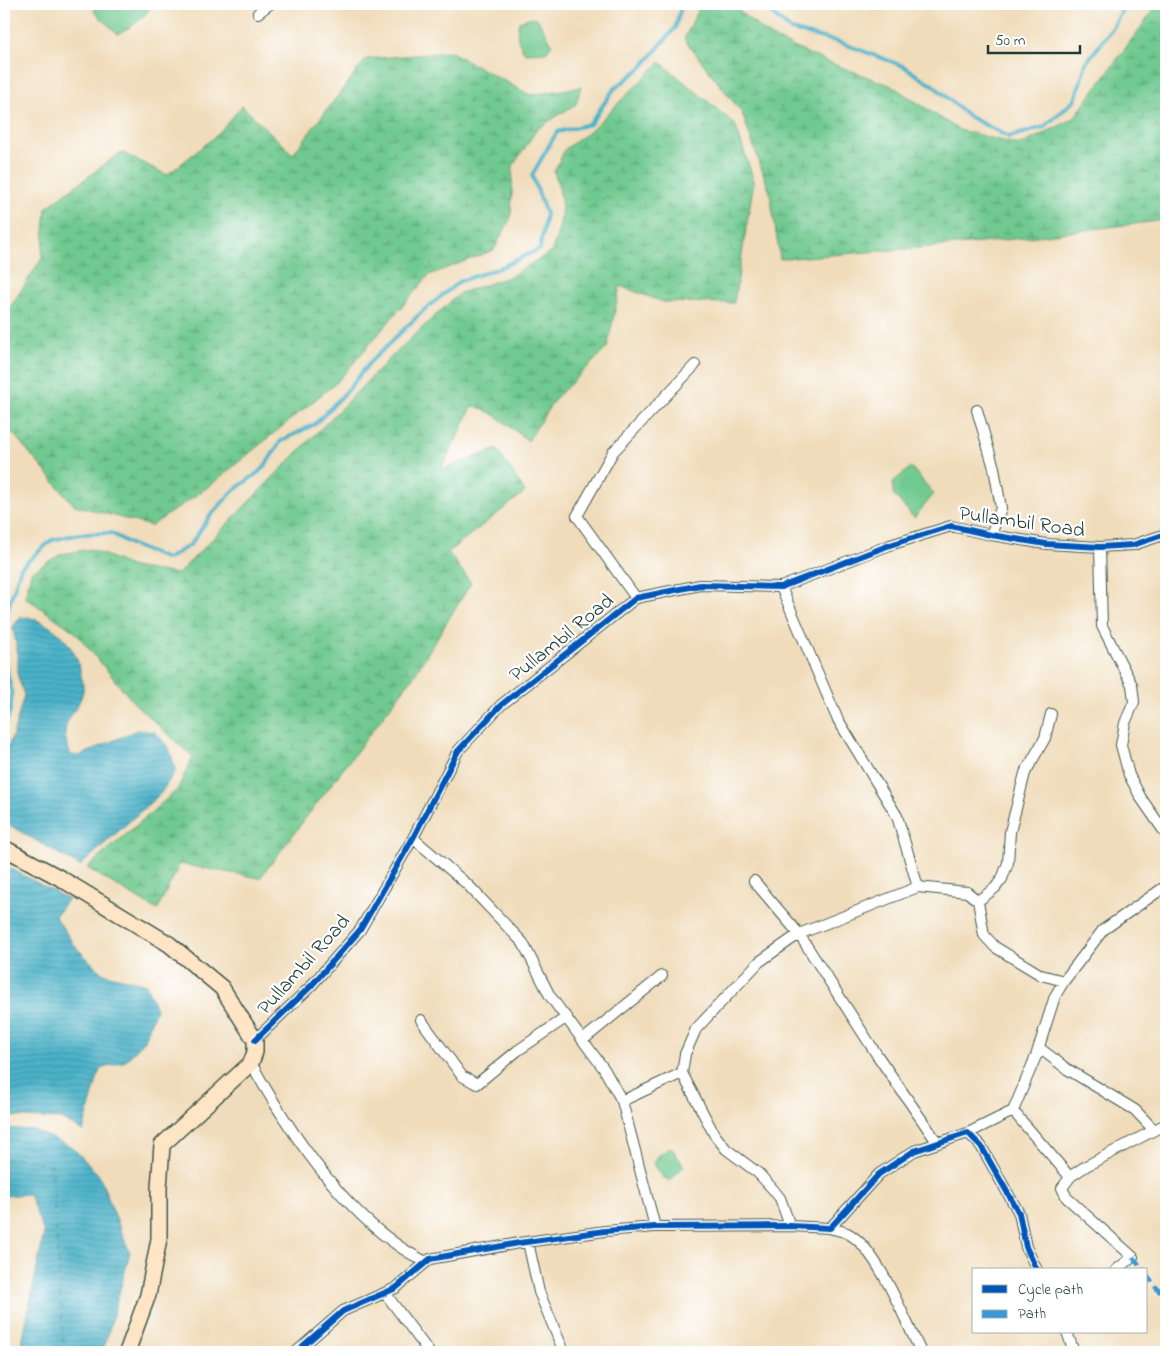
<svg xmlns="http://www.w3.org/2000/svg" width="1170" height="1356" viewBox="0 0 1170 1356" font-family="'Indie Flower',sans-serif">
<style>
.green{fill:#6fc990;stroke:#478362}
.wetland{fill:url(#wetland-marsh);stroke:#478362}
.water{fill:url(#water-rules);stroke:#34787e}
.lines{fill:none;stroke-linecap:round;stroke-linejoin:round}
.stream{stroke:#4ab2c9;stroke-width:4}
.ferry{stroke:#2e6668;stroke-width:1;stroke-dasharray:6 5;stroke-linecap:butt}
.street-casing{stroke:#3e5548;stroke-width:12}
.secondary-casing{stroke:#3e5548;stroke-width:18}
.street{stroke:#fff;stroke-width:10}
.secondary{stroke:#fee5c5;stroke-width:15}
.quiet{stroke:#3a99d8;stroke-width:5;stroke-dasharray:10 5;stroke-linecap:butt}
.cycleway-casing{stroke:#fff;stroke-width:9}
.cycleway{stroke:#0057b8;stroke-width:6}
.labels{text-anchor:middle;stroke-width:4.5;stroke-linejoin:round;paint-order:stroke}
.street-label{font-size:21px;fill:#1f3d34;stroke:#fff}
</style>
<defs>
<pattern id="wetland-marsh" width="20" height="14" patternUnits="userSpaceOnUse" patternTransform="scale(1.25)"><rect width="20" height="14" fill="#6fc990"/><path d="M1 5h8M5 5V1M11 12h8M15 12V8" fill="none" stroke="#5ba476"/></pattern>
<pattern id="water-rules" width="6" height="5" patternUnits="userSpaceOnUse" patternTransform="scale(1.25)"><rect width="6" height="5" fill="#4ab2c9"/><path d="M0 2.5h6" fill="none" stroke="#3d92a4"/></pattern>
</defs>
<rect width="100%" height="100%" fill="#fff"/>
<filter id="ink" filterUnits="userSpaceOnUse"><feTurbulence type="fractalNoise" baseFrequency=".02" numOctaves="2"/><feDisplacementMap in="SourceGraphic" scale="10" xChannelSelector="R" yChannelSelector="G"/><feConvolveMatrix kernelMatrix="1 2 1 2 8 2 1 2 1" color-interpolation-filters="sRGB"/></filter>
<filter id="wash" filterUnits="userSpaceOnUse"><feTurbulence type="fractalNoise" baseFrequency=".0096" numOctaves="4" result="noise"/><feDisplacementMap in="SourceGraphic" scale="20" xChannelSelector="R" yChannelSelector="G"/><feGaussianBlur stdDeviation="1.12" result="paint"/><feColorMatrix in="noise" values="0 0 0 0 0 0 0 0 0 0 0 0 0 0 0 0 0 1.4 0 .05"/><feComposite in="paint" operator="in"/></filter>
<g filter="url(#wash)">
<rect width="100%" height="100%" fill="#f0dcba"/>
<path class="green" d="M 97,4 L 152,4 C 145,19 132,26 118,34 L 94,12 Z
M 528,18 L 537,18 L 552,44 L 546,52 L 525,53 C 517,42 516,35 519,22 Z
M 911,467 L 934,494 L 914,518 L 893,494 L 893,482 Z
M 671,1147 L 684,1166 L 670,1181 L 663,1177 L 653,1163 L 658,1156 Z"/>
<path class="wetland" d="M 701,4 L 734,7 L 771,37 L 825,61 L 892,86 L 959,130 L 1020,145 L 1073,119 L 1158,4 L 1166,4 L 1166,220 L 981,243 L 780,259 L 770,193 L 742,113 L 684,39 Z
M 451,52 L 530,95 L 581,87 L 576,104 L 537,129 L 513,166 L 511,217 L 494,250 L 429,275 L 338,381 L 208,487 L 151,526 L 74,505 L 4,423 L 4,317 L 42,258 L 46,208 L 121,152 L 167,175 L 217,135 L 242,106 L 293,154 L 366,59 Z
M 660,62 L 735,124 L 754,181 L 734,303 L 663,302 L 620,286 L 607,348 L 554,400 L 528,441 L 495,415 L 473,405 L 441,470 L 497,449 L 525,492 L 448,552 L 471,583 L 411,680 L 260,878 L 180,864 L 157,910 L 87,868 L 177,790 L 193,757 L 135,704 L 75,632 L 25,597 L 31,572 L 61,554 L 91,549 L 133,567 L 178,574 L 395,353 L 460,293 L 509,277 L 551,252 C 563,220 566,205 554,172 L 565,149 L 590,131 Z"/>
<path class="water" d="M 28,617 C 56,625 77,646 81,675 C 82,680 84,686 83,691 C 77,718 55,718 71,755 L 79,756 L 137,730 L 155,732 L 169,748 L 176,770 L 161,793 L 80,866 L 4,822 L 4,756 L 13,735 L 24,695 L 18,677 L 18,656 L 13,627 L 19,618 Z
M 4,865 L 68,899 L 55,916 L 75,946 L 102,973 L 146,984 L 156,1009 L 145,1039 L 126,1061 L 100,1069 L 83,1131 L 61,1119 L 4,1116 Z
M 4,1128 L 33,1130 L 72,1147 L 99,1175 L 130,1253 L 103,1352 L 20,1352 L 44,1233 L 29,1194 L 4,1196 Z"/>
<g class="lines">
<path class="stream" d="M 760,4 L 791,30 L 839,42 L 903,66 L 934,86 L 968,116 L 1009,137 L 1044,127 L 1075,100 L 1086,63 L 1114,26 L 1125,4
M 4,621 L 21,567 L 52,540 L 80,534 L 111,533 L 132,545 L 167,559 L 190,545 L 210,516 L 233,491 L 263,469 L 281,441 L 315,424 L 349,389 L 369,363 L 424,310 L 460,281 L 499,268 L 540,249 L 546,214 L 532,175 L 557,132 L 590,124 L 614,89 L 642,67 L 675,28 L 682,4
M 4,662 C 12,688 16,701 4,727"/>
<path class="ferry" d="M 4,1160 L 25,1159 L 52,1166 L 64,1352"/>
</g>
</g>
<g filter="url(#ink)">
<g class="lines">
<defs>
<path id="street" d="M 258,13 L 270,4
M 977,410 L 994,468 L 1001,508 L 991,535
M 1100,547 L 1102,626 L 1132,685 L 1134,702 L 1125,723 L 1121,745 L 1129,775 L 1141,798 L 1166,834
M 781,587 L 837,718 L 897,816 L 918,887
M 636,598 L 577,516 L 613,452 L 695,365
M 413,838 L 468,885 L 523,943 L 550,996 L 604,1069 L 622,1101 L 655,1227
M 754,881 L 799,934 L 877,1055 L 937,1142
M 978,901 L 995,888 L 1002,879 L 1008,863 L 1010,832 L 1025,773 L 1045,738 L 1051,714
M 421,1020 L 462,1076 L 477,1084 L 517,1051 L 567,1017
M 584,1039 L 662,976
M 255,1040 L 311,986 L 360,930 L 413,838 L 458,751 L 501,705 L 636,598 L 700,585 L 781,587 L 890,545 L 951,526 L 991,535 L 1046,544 L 1100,547 L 1133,545 L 1166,534
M 1036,1056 L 1055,996 L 1064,981
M 251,1063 C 291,1135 352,1226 426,1262
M 622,1101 L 682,1073
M 1013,1111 L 1070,1177
M 968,1133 L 1013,1111 L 1036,1056 L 1042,1050 L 1067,1069 L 1135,1110 L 1154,1130
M 790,1226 L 780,1198 L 771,1187 L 758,1173 L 726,1149 L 714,1134 L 682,1073 L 685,1054 L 696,1029 L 759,962 L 799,934 L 918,887 L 967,892 L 978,901 L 984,935 L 995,947 L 1041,975 L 1064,981 L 1103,930 L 1166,886
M 830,1228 C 836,1230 844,1231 849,1234 C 879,1251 905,1321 921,1352
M 528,1242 L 539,1292 L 564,1352
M 1116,1270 L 1133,1257 L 1067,1198 L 1062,1188 L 1071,1176 L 1086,1166 L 1166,1124
M 385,1293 L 429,1352
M 1067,1332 L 1074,1352
M 296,1352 L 343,1311 L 396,1288 L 430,1259 L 519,1243 L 605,1231 L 655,1227 L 790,1226 L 830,1228 L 879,1174 L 914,1151 L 968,1133 L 981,1146 L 1019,1213 L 1026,1247 L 1037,1270"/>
<path id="secondary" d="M 4,848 L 60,878 L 169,944 L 222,988 L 255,1040 L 255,1052 L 251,1063 L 162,1145 L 159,1188 L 159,1239 L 148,1295 L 127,1352"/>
</defs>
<use href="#street" class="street-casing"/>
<use href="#secondary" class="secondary-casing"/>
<use href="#street" class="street"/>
<use href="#secondary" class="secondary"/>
<path class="quiet" d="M 1133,1257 L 1143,1270
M 1146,1274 L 1159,1291 L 1166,1286"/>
<defs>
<path id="cycleway" d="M 255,1040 L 311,986 L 360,930 L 413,838 L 458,751 L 501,705 L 636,598 L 700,585 L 781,587 L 890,545 L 951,526 L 991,535 L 1046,544 L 1100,547 L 1133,545 L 1166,534
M 296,1352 L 343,1311 L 396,1288 L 430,1259 L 519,1243 L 605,1231 L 655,1227 L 790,1226 L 830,1228 L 879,1174 L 914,1151 L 968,1133 L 981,1146 L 1019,1213 L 1026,1247 L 1037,1270"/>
</defs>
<use href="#cycleway" class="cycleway-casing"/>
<use href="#cycleway" class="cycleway"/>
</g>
</g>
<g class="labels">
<g class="street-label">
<text transform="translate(1022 521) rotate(8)" y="7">Pullambil Road</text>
<text transform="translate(561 637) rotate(-39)" y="7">Pullambil Road</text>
<text transform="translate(303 964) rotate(-48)" y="7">Pullambil Road</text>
</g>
</g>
<rect width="1170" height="1356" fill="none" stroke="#fff" stroke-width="20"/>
<rect x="972" y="1268" width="175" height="65" fill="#ffffff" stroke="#a5b1ae"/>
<rect x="982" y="1285" width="25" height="8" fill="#0057b8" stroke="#a5b1ae"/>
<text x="1018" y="1294" font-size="15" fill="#1f3d34">Cycle path</text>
<rect x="982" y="1310" width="25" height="8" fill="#3a99d8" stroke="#a5b1ae"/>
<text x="1018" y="1318" font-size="15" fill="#1f3d34">Path</text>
<path d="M988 45v8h92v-8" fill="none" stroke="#1f3d34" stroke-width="2.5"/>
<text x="995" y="45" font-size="15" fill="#1f3d34" stroke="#ffffff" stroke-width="4" paint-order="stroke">50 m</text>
</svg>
